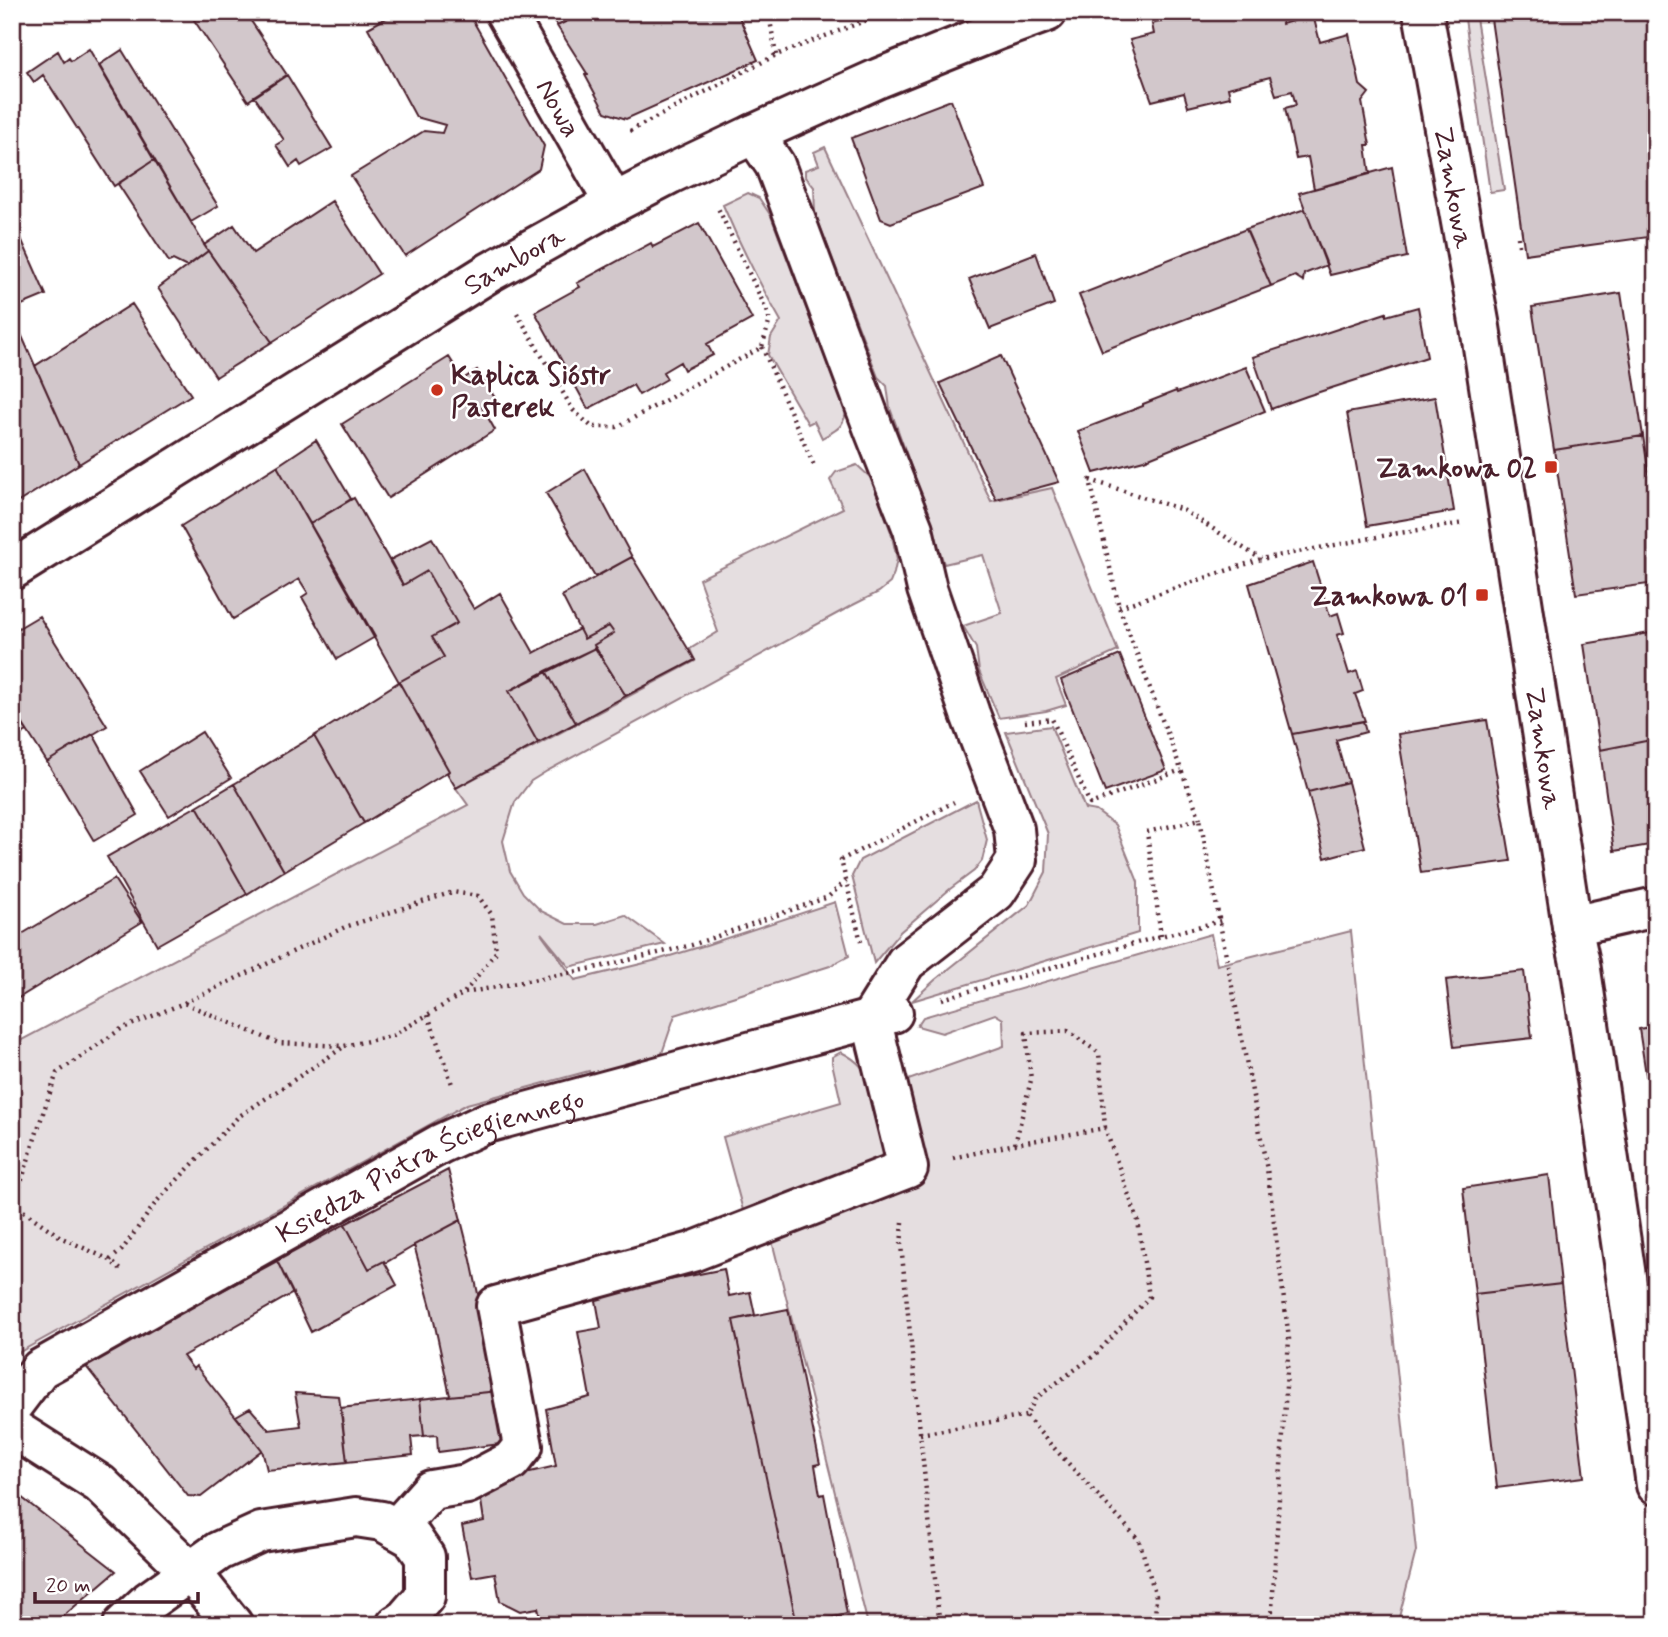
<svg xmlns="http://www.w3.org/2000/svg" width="1668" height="1637" viewBox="0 0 1668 1637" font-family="Mynerve,sans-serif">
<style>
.green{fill:#e5dee0;stroke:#987e86;stroke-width:2}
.building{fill:#d2c7cb;stroke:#4a1f2b;stroke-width:2}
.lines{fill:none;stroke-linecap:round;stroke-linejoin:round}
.minor-casing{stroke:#4a1f2b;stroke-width:44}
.path{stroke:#4a1f2b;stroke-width:4.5;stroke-dasharray:2 5;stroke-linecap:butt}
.minor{stroke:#fff;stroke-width:38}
.poi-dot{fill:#c8321e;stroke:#fff;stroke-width:2.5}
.labels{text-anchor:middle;stroke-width:5;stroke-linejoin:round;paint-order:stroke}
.street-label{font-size:28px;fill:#4a1f2b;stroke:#fff}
.poi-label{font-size:28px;font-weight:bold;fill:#4a1f2b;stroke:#fff;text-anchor:end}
</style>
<rect width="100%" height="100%" fill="#fff"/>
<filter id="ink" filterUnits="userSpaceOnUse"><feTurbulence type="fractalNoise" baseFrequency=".0143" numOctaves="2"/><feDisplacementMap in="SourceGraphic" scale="14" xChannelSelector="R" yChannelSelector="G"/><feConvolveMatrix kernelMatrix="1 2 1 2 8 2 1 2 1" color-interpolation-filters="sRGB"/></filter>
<g filter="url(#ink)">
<path class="green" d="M 1464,12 L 1475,12 L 1504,190 L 1490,192 Z
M 825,147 L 991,501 L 1052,488 L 1118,651 L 1056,679 L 1066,705 L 1046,711 L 999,718 L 979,671 L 976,648 L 963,626 L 1002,613 L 983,555 L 944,564 L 929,517 L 890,408 L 887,386 L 878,377 L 815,213 L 814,187 L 805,176 L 805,170 L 819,165 L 814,152 Z
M 748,193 L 759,198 L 771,216 L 846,413 C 842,429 836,430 822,438 L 814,421 L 808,424 L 768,355 L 771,337 L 781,321 C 759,283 740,245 723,205 Z
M 857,465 L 871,478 L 891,532 L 897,559 L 894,573 L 890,583 L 879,592 L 851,606 L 547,771 L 531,781 L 515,802 L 503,841 L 510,871 L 523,893 L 541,911 L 567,924 L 597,924 L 625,915 L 665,944 L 569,967 L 541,933 L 575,980 L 657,960 L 706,945 L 835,902 L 849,956 L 830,966 L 675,1015 L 659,1062 L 592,1078 L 589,1071 L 467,1104 L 16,1354 L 12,1351 L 12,1045 L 468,805 L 456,788 L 695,661 L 690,649 L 718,632 L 699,579 L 843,508 L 830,480 L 836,472 Z
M 1051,726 L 1085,809 L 1096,811 L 1115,825 L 1138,882 L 1138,933 L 912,1001 L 935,980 L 1029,905 L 1046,872 L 1048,834 L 1006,732 Z
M 976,800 L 987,840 L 982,861 L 974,871 L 950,889 L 900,932 L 874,963 L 852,876 L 860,860 Z
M 1351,931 L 1416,1551 L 1397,1625 L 868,1625 L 764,1209 L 744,1214 L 723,1137 L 841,1102 L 832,1063 L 832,1057 L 841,1052 C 858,1060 870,1074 875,1092 L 1004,1046 L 1003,1019 L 995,1014 L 942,1033 L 917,1026 L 923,1017 L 1211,934 L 1217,965 Z"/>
<path class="building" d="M 191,12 L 245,12 L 287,75 L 248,101 L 190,14 Z
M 397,12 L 468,12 L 544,146 L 539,169 L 405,256 L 351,176 L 424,131 L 442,133 L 445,125 L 416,117 L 368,28 Z
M 550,12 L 586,12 L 557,26 Z
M 586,12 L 737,12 L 758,60 L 626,119 L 605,112 L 585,75 L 588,75 L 557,26 Z
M 1196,12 L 1280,12 L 1282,24 L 1313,15 L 1320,42 L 1349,34 L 1360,85 L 1369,93 L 1362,102 L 1370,145 L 1366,145 L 1370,174 L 1314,189 L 1308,157 L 1296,159 L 1285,108 L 1296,105 L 1292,91 L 1276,95 L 1270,77 L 1228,88 L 1230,97 L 1188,107 L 1184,93 L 1152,101 L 1130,40 L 1154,34 L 1152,24 Z
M 1490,12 L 1656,12 L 1656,236 L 1525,254 Z
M 89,49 L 154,160 L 114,186 L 43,75 L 34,82 L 27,72 L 58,51 L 64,62 L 69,58 L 71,61 Z
M 122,50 L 218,206 L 191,222 L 99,65 Z
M 287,75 L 332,148 L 301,166 L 298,161 L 290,167 L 276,145 L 284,140 L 254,96 Z
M 951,100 L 984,188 L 891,223 L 881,219 L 851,138 Z
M 154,160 L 208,251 L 187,267 L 173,260 L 169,262 L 118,184 Z
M 1392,167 L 1407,257 L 1330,275 L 1299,193 Z
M 332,201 L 379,274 L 272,342 L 204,245 L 234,225 L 253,253 Z
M 1305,209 L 1327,265 L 1304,274 L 1303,281 L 1295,276 L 1271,286 L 1246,229 Z
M 12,218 L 46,295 L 12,309 Z
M 699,223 L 752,319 L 707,344 L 713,355 L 684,370 L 680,362 L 663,372 L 667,379 L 639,395 L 633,385 L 588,409 L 535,312 L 580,287 L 577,283 L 651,243 L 653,247 Z
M 1246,229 L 1271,286 L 1102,351 L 1079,295 Z
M 208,251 L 272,342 L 216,377 L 158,288 Z
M 1036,253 L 1054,304 L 990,329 L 969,279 Z
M 1621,293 L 1643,436 L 1554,450 L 1532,307 Z
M 132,304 L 191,395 L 79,464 L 35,366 Z
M 1418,307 L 1427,357 L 1307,396 L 1271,409 L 1253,357 L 1386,313 L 1386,316 Z
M 12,314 L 79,464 L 12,506 Z
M 1001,356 L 1059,482 L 996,499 L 940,383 Z
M 449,357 L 463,379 L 477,370 L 495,398 L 482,407 L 495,430 L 388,498 L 342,424 Z
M 1246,367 L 1265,411 L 1144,460 L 1094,473 L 1078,431 L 1143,406 L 1143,404 L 1176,391 L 1177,393 Z
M 1435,397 L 1454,511 L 1367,526 L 1347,413 Z
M 1643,436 L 1656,519 L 1656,583 L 1576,594 L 1554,450 Z
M 316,440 L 351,499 L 310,524 L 277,466 Z
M 277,466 L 375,637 L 337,659 L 302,597 L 308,593 L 299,579 L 233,619 L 181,526 Z
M 585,469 L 632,557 L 595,577 L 546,493 Z
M 354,498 L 403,585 L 427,571 L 457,623 L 432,637 L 444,657 L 399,682 L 310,524 Z
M 432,538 L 474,609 L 500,593 L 534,653 L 579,629 L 584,639 L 609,626 L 614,633 L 594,645 L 595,648 L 509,691 L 538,743 L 456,788 L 447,773 L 449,771 L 399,682 L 444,657 L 432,637 L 457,623 L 427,571 L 403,585 L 390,560 Z
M 632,557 L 695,660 L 626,696 L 594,645 L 614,633 L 609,626 L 584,639 L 562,596 Z
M 1313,562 L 1330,616 L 1338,613 L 1344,633 L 1337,635 L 1349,674 L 1357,671 L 1363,691 L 1355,694 L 1365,721 L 1292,734 L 1249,584 Z
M 39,616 L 107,726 L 47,762 L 12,707 L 12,632 Z
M 1656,632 L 1656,739 L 1600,750 L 1584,644 Z
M 595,648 L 626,696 L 576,723 L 546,671 Z
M 1120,655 L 1166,770 L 1105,792 L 1061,680 Z
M 546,671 L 576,723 L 538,743 L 509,691 Z
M 399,682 L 449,771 L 364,823 L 314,736 Z
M 12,708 L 27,731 L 12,740 Z
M 1487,720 L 1511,861 L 1421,873 L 1398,734 Z
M 1363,721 L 1366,732 L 1336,740 L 1348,782 L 1308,792 L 1292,734 Z
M 202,732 L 231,778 L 169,816 L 140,771 Z
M 93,734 L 138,815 L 94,841 L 47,762 Z
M 314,736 L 364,823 L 284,871 L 234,784 Z
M 1656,739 L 1656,844 L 1614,851 L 1600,750 Z
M 1348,782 L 1365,847 L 1325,858 L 1308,792 Z
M 234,784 L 284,871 L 247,894 L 197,806 Z
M 197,806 L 247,894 L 157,945 L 107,857 Z
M 114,879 L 142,922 L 12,1002 L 12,940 Z
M 1524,971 L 1532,1038 L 1454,1047 L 1446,980 Z
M 1656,1026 L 1656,1139 L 1639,1029 Z
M 448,1170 L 461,1220 L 414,1245 L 414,1246 L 385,1263 L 384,1261 L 369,1269 L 345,1224 Z
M 1549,1175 L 1561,1284 L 1475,1294 L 1463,1188 Z
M 461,1220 L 471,1260 L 498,1391 L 450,1396 L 431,1307 L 414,1245 Z
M 345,1224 L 369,1269 L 384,1261 L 397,1285 L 311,1332 L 277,1261 Z
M 277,1261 L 293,1293 L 183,1356 L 193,1369 L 196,1366 L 262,1450 L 201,1497 L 188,1496 L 85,1365 Z
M 724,1269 L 729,1296 L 750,1292 L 755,1315 L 733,1320 L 797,1625 L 542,1625 L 538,1608 L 520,1611 L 500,1601 L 495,1573 L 472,1577 L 462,1526 L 484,1521 L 480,1494 L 483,1483 L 556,1466 L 546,1409 L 590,1397 L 578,1332 L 601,1328 L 595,1295 Z
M 1561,1284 L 1584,1477 L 1497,1488 L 1475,1294 Z
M 788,1309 L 820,1464 L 815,1465 L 820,1495 L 824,1494 L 847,1614 L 797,1625 L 733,1320 Z
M 498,1391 L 508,1443 L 438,1452 L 437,1435 L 424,1436 L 420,1399 Z
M 295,1393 L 339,1396 L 347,1462 L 267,1470 L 262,1450 L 236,1416 L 250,1408 L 269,1430 L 301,1426 Z
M 420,1399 L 424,1436 L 411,1437 L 413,1455 L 347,1462 L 341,1408 Z
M 12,1490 L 116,1571 L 53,1625 L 26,1625 L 12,1614 Z"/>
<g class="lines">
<defs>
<g id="minor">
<path id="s1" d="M 505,12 L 614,203"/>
<path id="s2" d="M 1423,12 L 1480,327 L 1572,926 L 1580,963 L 1646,1412 L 1656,1485"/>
<path id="s3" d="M 12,570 L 490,272 L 614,203 L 670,174 L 754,134 L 879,78 L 998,30 L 1047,12"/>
<path d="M 1572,926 L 1656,907"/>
<path id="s4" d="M 12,1406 L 40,1369 L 440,1144 L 486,1123 L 893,1013"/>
<path d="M 12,1428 L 100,1484 L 191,1572 L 233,1625"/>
<path d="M 396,1529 L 431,1490 L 467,1484 L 511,1461 L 523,1446 L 496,1306 L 692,1252 L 908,1168 L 871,1018 L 906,962 L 996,892 L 1017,860 L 1014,829 L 970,714 L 927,589 L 913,529 L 874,430 L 775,165 L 754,134"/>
<path d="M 123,1625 L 149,1601 L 219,1551 L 261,1532 L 356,1517 L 382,1521 L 396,1529 L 412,1538 L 425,1557 L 425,1596 L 405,1619 L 396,1625"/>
</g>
</defs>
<use href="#minor" class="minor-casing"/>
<path class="path" d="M 767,12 L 770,20 L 776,55
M 630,131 L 776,55 L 888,12
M 1518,237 L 1519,246
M 517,313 L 573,410 L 592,427 L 617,427 L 762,347 L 769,323 L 769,315 L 717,206
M 762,347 L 815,468
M 1119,607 L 1261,559 L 1393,534 L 1464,523
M 1025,722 L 1052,719 L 1090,804 L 1181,770
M 1200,819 L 1119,607 L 1090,480 L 1183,510 L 1261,559
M 1161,936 L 1147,832 L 1200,819 L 1268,1175 L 1289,1339 L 1271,1625
M 861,942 L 841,860 L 954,802
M 465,993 L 599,967 L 692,945 L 828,897 L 846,881
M 942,999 L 1161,936 L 1221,921
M 428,1015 L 453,1087
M 1015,1144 L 1031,1080 L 1026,1033 L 1068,1031 L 1099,1053 L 1105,1128
M 953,1158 L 1015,1144 L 1105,1128 L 1138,1221 L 1149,1297 L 1095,1355 L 1036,1398 L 1026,1416 L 1043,1436 L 1139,1540 L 1156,1596 L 1155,1625
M 12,1184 L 20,1186 L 42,1116 L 57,1073 L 121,1029 L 184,1003 L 345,927 L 453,892 L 478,896 L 492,915 L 496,952 L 464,993 L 392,1036 L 344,1046 L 278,1043 L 184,1003
M 12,1202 L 20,1186
M 12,1203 L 62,1238 L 110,1260 L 121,1270
M 903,1222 L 901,1245 L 939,1618 L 941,1625
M 110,1260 L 122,1250 L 157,1201 L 238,1117 L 342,1048
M 920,1434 L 1026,1416
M 1653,1625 L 1656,1624"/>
<use href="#minor" class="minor"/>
</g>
</g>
<g class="poi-dot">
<circle cx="437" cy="390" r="7"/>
<rect x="1544" y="460" width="14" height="14" rx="3.5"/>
<rect x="1475" y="588" width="14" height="14" rx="3.5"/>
</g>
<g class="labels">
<g class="street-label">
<text dy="10" stroke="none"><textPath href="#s1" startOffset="110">Nowa</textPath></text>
<text dy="10" stroke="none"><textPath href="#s2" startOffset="178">Zamkowa</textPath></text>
<text dy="10" stroke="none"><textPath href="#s3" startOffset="590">Sambora</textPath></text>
<text dy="10" stroke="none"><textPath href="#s2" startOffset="746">Zamkowa</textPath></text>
<text dy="10" stroke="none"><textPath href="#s4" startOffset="488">Księdza Piotra Ściegiennego</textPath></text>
</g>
<g class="poi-label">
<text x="451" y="384" text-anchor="start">Kaplica Sióstr<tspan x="451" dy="32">Pasterek</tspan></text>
<text x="1537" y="477">Zamkowa 02</text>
<text x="1468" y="605">Zamkowa 01</text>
</g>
</g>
<rect width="1668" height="1637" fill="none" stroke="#fff" stroke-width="42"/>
<rect x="21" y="21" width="1626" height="1595" fill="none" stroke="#4a1f2b" stroke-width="2.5" filter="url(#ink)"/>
<path d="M35 1592v10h163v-10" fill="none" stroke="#4a1f2b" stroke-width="3.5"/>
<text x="46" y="1592" font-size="21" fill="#4a1f2b" stroke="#ffffff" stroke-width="5" paint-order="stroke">20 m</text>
</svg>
